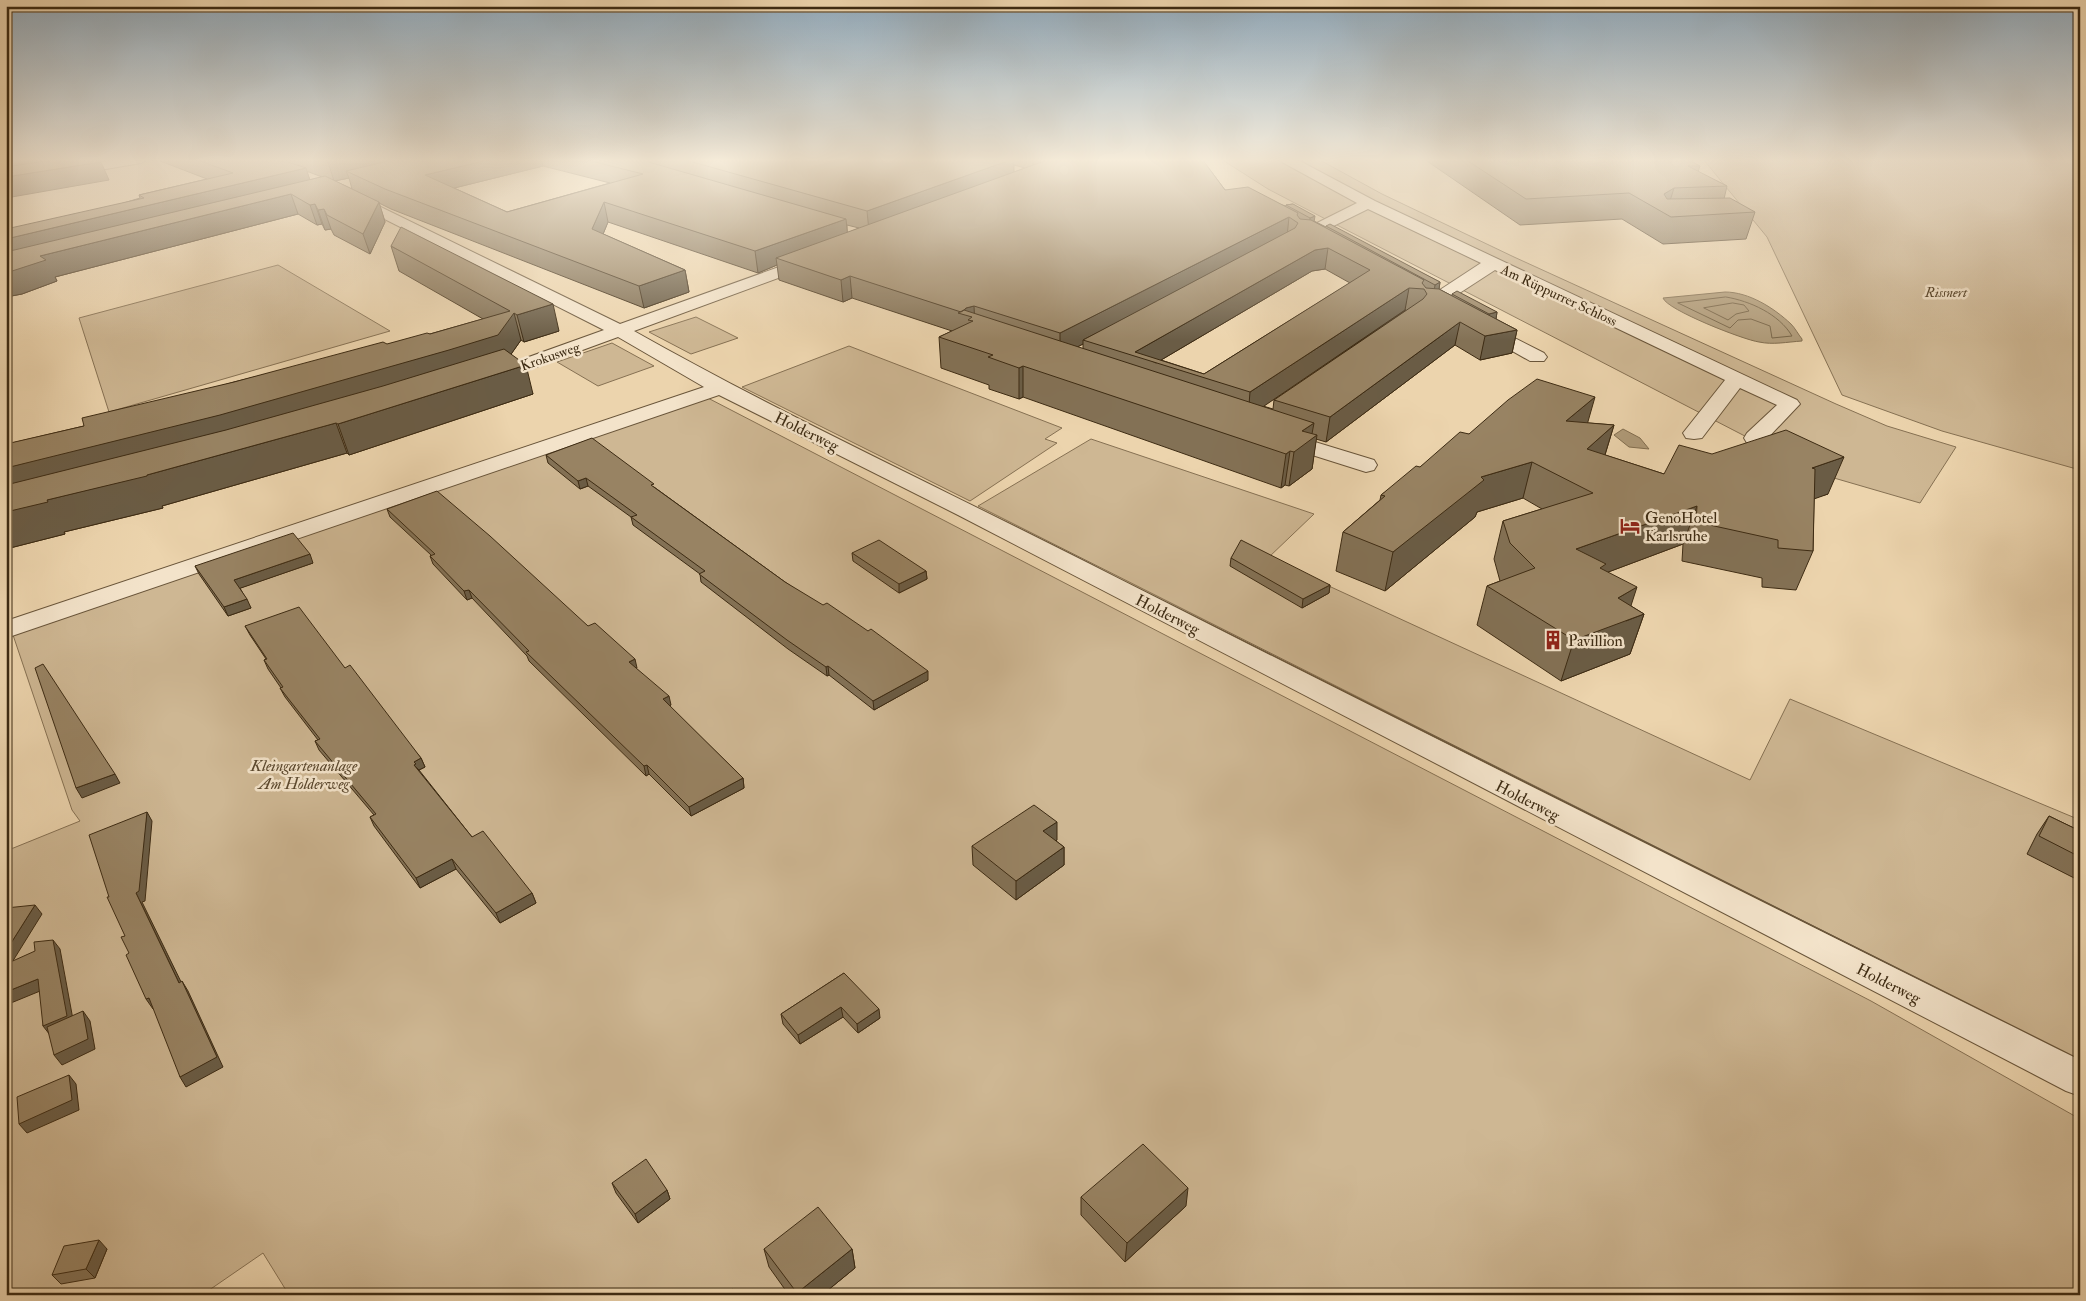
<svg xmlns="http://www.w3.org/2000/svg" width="2086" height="1301" viewBox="0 0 2086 1301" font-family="'IM FELL Double Pica',serif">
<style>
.green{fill:#ceb793;stroke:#867153}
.water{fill:#b09b79;stroke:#826e50}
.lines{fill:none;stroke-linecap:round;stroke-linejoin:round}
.shore{stroke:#766346;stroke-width:1}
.minor-casing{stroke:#69553a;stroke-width:2}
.minor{fill:#f3e3ca;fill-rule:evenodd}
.wall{fill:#837155;stroke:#3d2b13;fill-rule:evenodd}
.shaded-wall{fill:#6a5c45;stroke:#3d2b13}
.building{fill:#988363;stroke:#3d2b13;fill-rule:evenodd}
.labels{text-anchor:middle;stroke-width:5;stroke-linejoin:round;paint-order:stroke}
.far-park-label{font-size:14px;font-style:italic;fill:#5a472d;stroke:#f3e3ca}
.far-street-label{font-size:14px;fill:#3d2b13;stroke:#f3e3ca}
.street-label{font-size:16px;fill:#3d2b13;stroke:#f3e3ca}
.poi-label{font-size:16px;fill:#3d2b13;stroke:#f3e3ca;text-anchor:start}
.park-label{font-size:16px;font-style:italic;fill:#5a472d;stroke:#f3e3ca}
</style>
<rect width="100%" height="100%" fill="#ecd4ad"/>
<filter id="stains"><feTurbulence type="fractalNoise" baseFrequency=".004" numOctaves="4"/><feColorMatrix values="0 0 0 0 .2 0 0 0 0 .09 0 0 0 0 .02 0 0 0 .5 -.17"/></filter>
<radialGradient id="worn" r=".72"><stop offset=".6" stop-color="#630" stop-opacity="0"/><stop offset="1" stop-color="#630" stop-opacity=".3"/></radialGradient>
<path class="green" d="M 1221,159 L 1318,159 L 1382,194 L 1514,257 L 1836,404 L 1887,426 L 1956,447 L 1920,503 L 1834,478 L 1768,448 L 1335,224 L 1268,189 Z
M 1703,159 L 2080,159 L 2080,470 L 1942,431 L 1842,395 L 1767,237 Z
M 278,265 L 390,331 L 109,412 L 79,318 Z
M 696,317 L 738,338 L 691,354 L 649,332 Z
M 612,343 L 654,366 L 598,386 L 557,362 Z
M 849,346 L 1062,428 L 1045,439 L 1057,443 L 970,501 L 742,387 Z
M 704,396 L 1871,1001 L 2080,1119 L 2080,1295 L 289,1295 L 263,1253 L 202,1295 L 9,1295 L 6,1283 L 6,851 L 80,821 L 72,810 L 12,632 Z
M 1091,439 L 1314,514 L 1268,558 L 1750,780 L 1790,699 L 2080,820 L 2080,1060 L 978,506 Z"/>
<path class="water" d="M 1725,292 C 1749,292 1774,308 1791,324 C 1795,328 1798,334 1802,339 L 1802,341 C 1787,342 1773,345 1759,342 C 1744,340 1667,310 1663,298 Z
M 1623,429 L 1640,438 L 1649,449 L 1629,447 L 1614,435 Z"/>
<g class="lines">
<path class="shore" d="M 1726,297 C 1750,301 1779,314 1792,336 L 1772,338 L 1770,326 L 1751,319 L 1738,320 L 1730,328 L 1678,303 Z
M 1733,303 L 1744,305 L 1749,311 L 1736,314 L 1728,320 L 1704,308 Z"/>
<defs>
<path id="minor" d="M 119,159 L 148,159 L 141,163 L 6,186 L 6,178 Z
M 1281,159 L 1296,159 L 1375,201 L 1797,400 L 1800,404 L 1763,443 L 1755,444 L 1747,443 L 1744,438 L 1747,433 L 1777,405 L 1740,388 L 1702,438 L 1694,439 L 1686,438 L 1683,433 L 1725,380 L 1495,270 L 1435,309 L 1423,309 L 1420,305 L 1423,301 L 1481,263 L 1368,209 L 1309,238 L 1299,238 L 1296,235 L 1299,232 L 1357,203 L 1282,162 Z
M 348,191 L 620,324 L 807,257 L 819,257 L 821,260 L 819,263 L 634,331 C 783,415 938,487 1090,564 C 1419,731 1749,896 2080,1060 L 2080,1096 L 2066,1091 L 958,515 L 719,395 L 6,638 L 6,621 L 704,387 L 618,337 L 498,381 L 484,381 L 481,377 L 484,373 L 604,330 L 343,198 L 341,195 Z
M 1481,321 L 1544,353 L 1547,357 L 1544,361 L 1530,361 L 1475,330 L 1472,326 L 1475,322 Z
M 1279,431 L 1374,460 L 1377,465 L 1374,470 L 1366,472 L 1271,442 L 1268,437 L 1271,432 Z"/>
</defs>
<use href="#minor" class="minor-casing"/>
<use href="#minor" class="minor"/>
</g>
<path class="wall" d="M 155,159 L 1202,159 L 1225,190 L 1286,206 L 1286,205 L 1293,204 L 1314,221 L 1326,227 L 1326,226 L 1440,282 L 1439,289 L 1452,296 L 1452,294 L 1497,312 L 1496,319 L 1517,330 L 1512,353 L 1480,360 L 1455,345 L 1326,442 L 1316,439 L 1312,469 L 1289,486 L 1285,485 L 1281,488 L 1023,397 L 1019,399 L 989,389 L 989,385 L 941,368 L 939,337 L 952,331 L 852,298 L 843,302 L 779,280 L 777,265 L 758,273 L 608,222 L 603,234 L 685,270 L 689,292 L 644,308 L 391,209 L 379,203 L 385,222 L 370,254 L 334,235 L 331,229 L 325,230 L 322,224 L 317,225 L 298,214 L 55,277 L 57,281 L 22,294 L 6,297 L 6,239 L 140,198 L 139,195 L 207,179 ZM 1014,165 L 1025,168 L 1014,172 ZM 543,166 L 610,183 L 507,212 L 454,188 ZM 307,172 L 309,172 L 322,177 L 310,180 ZM 349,178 L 352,189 L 335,181 ZM 847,225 L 859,228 L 847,233 ZM 1325,269 L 1350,283 L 1204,374 L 1161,360 L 1312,271 ZM 1405,310 L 1406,310 L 1274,400 L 1273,409 L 1263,406 ZM 1083,344 L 1083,349 L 1077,347 Z
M 1424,159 L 1686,159 L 1700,166 L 1698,172 L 1727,186 L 1724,199 L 1755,212 L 1746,239 L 1663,244 L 1622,219 L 1520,225 Z
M 391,246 L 559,331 L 524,342 L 521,340 L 511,354 L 533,394 L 349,455 L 347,453 L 162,506 L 163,508 L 64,532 L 65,534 L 6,549 L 6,424 L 12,443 L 84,426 L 234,382 L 430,334 L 483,319 L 399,271 Z
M 1588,423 L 1614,425 L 1605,455 L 1664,474 L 1828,494 L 1814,498 L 1813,551 L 1796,590 L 1762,587 L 1762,578 L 1682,561 L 1683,544 L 1608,572 L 1631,606 L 1644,614 L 1630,654 L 1561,681 L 1477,625 L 1487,586 L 1500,581 L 1494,559 L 1503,521 L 1542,509 L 1523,498 L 1477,512 L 1475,517 L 1385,591 L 1336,571 L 1343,532 L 1380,500 L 1381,495 L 1420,467 L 1469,434 Z
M 546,455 L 654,487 L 785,582 L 928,680 L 874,710 L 829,675 L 827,676 L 788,649 L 701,582 L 700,574 L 633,525 L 631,517 L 588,486 L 580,489 L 548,463 Z
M 387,509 L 588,626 L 637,668 L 636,668 L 671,705 L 669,706 L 743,778 L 744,788 L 691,816 L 649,774 L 646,776 L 529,661 L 527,656 L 472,598 L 467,600 L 433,564 L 430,556 L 431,555 L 390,517 Z
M 852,553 L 926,571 L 927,579 L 899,593 L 853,561 Z
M 1231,558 L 1330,585 L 1329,593 L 1302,608 L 1230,566 Z
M 313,563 L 240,588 L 251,608 L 228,616 L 199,574 L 195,566 Z
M 245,626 L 345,668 L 421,758 L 425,767 L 419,770 L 472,837 L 532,893 L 536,903 L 500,923 L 456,869 L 420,888 L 374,826 L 370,817 L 374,815 L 319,750 L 315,741 L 318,740 L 285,697 L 280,688 L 281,688 L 268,669 L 264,660 L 266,659 L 250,635 Z
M 2049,816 L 2080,831 L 2080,881 L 2027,854 L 2037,834 Z
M 1057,840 L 1056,841 L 1064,847 L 1064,865 L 1016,900 L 973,865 L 972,846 Z
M 844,973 L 880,1018 L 858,1033 L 843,1017 L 800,1044 L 783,1024 L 781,1014 Z
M 612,1183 L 667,1190 L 670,1199 L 638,1223 L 616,1193 Z
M 1081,1197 L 1186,1206 L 1125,1262 L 1081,1215 Z
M 107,1249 L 95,1278 L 61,1284 L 52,1275 Z
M 764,1249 L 852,1249 L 855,1268 L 822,1295 L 789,1295 L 769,1267 Z"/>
<path class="shaded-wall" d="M 6,159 L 81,159 L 6,176 Z
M 344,159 L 428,159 L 346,171 L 349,178 L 334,181 L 328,162 Z
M 492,159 L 541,159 L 543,166 L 430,194 L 425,175 Z
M 1013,159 L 1014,177 L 869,231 L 867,211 Z
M 1033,159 L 1063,159 L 1033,170 Z
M 101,162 L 109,180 L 6,198 L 6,177 Z
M 306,168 L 312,187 L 6,262 L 6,239 Z
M 1674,188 L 1666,214 L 1664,194 Z
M 291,194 L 298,214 L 55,277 L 57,281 L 22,294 L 6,297 L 6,273 L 40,256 Z
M 379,202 L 385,222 L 370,254 L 363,234 Z
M 604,202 L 608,222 L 597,249 L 592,229 Z
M 315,204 L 322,224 L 317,225 L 310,205 Z
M 324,209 L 331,229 L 325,230 L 318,210 Z
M 1315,216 L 1314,222 L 1309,224 L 1310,218 Z
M 1289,217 L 1287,237 L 1083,340 L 1083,344 L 1060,356 L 1060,333 Z
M 846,219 L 848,239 L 776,258 L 777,265 L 758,273 L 755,251 Z
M 1328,248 L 1325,269 L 1312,271 L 1156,363 L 1135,352 L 1315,250 Z
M 685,270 L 689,292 L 644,308 L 639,286 Z
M 850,276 L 852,298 L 843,302 L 841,280 Z
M 1440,282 L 1439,289 L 1434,292 L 1435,285 Z
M 1409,288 L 1405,310 L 1248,417 L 1250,392 Z
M 553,304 L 559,331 L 524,342 L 517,315 Z
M 974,306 L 975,328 L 972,317 L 963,312 L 966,308 Z
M 1497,312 L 1496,319 L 1488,321 L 1489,314 Z
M 514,313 L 521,340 L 505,363 L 6,504 L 6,424 L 17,465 Z
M 1460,322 L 1455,345 L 1326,442 L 1330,417 Z
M 1517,330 L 1512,353 L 1480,360 L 1485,336 Z
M 526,365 L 533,394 L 349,455 L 338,424 Z
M 1023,366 L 1023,397 L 1019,399 L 1019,368 Z
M 1595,397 L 1585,432 L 1566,421 Z
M 336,423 L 347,453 L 162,506 L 163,508 L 64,532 L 65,534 L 6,549 L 6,512 L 47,500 L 147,475 Z
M 1314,423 L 1311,439 L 1317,435 L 1312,469 L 1289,486 L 1294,452 L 1302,431 Z
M 1614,425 L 1603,461 L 1577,485 L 1587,449 Z
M 1290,451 L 1285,485 L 1281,488 L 1286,454 Z
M 1844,457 L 1828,494 L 1797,505 L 1812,468 Z
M 1532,462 L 1523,498 L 1477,512 L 1475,517 L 1385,591 L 1393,552 L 1481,477 Z
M 586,478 L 588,486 L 580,489 L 578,481 Z
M 1697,506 L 1683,544 L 1603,574 L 1576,549 Z
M 310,554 L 313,563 L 238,589 L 234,580 Z
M 926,571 L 927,579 L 899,593 L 899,584 Z
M 1330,585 L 1329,593 L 1302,608 L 1303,599 Z
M 1637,587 L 1626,621 L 1644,614 L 1630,654 L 1561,681 L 1574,640 L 1618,598 Z
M 469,590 L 472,598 L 467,600 L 464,591 Z
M 247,599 L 251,608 L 228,616 L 224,607 Z
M 635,659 L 637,668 L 631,671 L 629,662 Z
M 828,666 L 829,675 L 827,676 L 826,667 Z
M 928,671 L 928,680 L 874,710 L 873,701 Z
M 669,696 L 671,705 L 665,708 L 663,699 Z
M 421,758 L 425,767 L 419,770 L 414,765 L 414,762 Z
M 647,765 L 649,774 L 646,776 L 644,766 Z
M 115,774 L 120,783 L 82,798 L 76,788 Z
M 743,778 L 744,788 L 691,816 L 689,807 Z
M 147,812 L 152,821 L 145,901 L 142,902 L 186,992 L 179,983 L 136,893 Z
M 1057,822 L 1057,840 L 1043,850 L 1043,831 Z
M 1064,847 L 1064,865 L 1016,900 L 1016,881 Z
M 452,859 L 456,869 L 420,888 L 416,878 Z
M 532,893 L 536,903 L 500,923 L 496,913 Z
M 35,905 L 42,914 L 6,972 L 6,951 Z
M 53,940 L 60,949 L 74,1025 L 50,1035 L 43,1026 Z
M 38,979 L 45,989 L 6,1005 L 6,992 Z
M 182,981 L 188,991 L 223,1067 L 186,1087 L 180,1077 Z
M 149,998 L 155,1008 L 153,1009 L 146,999 Z
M 841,1007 L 843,1017 L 800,1044 L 798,1035 Z
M 879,1009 L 880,1018 L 858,1033 L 857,1024 Z
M 83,1011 L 90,1021 L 95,1049 L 62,1065 L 54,1055 Z
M 69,1075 L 76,1084 L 79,1110 L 27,1133 L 19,1124 Z
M 1188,1188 L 1186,1206 L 1125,1262 L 1127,1243 Z
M 667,1190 L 670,1199 L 638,1223 L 635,1214 Z
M 99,1240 L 107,1249 L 95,1278 L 86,1269 Z
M 852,1249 L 855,1268 L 822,1295 L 797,1295 L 797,1293 Z"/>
<path class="building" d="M 59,159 L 96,159 L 101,162 L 6,177 L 6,167 Z
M 195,159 L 279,159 L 306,168 L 6,239 L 6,229 L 144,198 L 139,195 L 233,173 Z
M 317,159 L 344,159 L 328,162 Z
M 397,159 L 492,159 L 425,175 L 507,212 L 643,174 L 583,159 L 638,159 L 846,219 L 755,251 L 604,202 L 592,229 L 685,270 L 639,286 L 385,189 L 346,171 Z
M 682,159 L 1013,159 L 867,211 Z
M 1050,159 L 1202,159 L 1225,190 L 1248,187 L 1298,213 L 1297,215 L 1300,219 L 1311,220 L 1424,280 L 1422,283 L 1426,288 L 1439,289 L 1517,330 L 1485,336 L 1460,322 L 1330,417 L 1274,400 L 1423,299 L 1427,294 L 1424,289 L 1409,288 L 1250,392 L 1083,340 L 1295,228 L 1298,223 L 1289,217 L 1060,333 L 974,306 L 966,308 L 964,310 L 961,312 L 850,276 L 841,280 L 776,258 ZM 1328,248 L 1370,270 L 1204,374 L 1135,352 L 1315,250 Z
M 1465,159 L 1686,159 L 1700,166 L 1688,166 L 1727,186 L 1674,188 L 1664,194 L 1667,199 L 1730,198 L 1755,212 L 1671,217 L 1629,193 L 1526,199 Z
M 325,176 L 379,202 L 363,234 L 327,215 L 324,209 L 318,210 L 315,204 L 310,205 L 291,194 L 40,256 L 46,260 L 6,273 L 6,252 Z
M 1293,204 L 1315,216 L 1310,218 L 1286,205 Z
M 1330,224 L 1440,282 L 1435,285 L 1326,226 Z
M 401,227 L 553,304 L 517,315 L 514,313 L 498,335 L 449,350 L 220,415 L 6,468 L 6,444 L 84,426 L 82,418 L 234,382 L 383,342 L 387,344 L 427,333 L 430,334 L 510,311 L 391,246 Z
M 1457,291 L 1497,312 L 1489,314 L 1452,294 Z
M 964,310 L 1314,423 L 1302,431 L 1317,435 L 1294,452 L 1290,451 L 1286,454 L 1023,366 L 1019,368 L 988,357 L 993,355 L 939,337 L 973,321 L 968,320 L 972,317 L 958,313 Z
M 504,349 L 526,365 L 338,424 L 336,423 L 147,475 L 147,476 L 47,500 L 48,502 L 6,512 L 6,485 L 226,430 L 383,386 Z
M 1537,379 L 1595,397 L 1566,421 L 1614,425 L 1587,449 L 1664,474 L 1679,445 L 1712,454 L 1786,430 L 1844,457 L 1812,468 L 1815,469 L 1813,551 L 1778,548 L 1778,540 L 1696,522 L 1697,506 L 1576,549 L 1606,564 L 1600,568 L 1637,587 L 1618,598 L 1644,614 L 1574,640 L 1487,586 L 1535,568 L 1510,543 L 1503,521 L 1593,493 L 1532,462 L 1481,477 L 1484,480 L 1393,552 L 1343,532 L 1385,496 L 1381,495 L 1416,466 L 1420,467 L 1460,432 L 1469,434 L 1508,400 Z
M 592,438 L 654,484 L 651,485 L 785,582 L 823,605 L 827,603 L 868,631 L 871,629 L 928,671 L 873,701 L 828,666 L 826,667 L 787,640 L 699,574 L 705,571 L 631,517 L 637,515 L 586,478 L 578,481 L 546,455 Z
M 437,491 L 490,536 L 588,626 L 595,623 L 635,659 L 629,662 L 669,696 L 663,699 L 743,778 L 689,807 L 647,765 L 644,766 L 526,652 L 529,651 L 469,590 L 464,591 L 430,556 L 435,554 L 387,509 Z
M 293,533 L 310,554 L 234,580 L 247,599 L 224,607 L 195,566 Z
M 879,540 L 926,571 L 899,584 L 852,553 Z
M 1241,540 L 1330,585 L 1303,599 L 1231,558 Z
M 299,607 L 345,668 L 350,665 L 421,758 L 414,762 L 416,764 L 414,765 L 472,837 L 483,831 L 532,893 L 496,913 L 452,859 L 416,878 L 370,817 L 376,814 L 315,741 L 320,739 L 280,688 L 283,687 L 264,660 L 267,659 L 245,626 Z
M 43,664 L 115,774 L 76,788 L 35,668 Z
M 1034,805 L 1057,822 L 1043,831 L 1064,847 L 1016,881 L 972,846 Z
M 147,812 L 139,891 L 136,893 L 179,983 L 182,981 L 217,1057 L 180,1077 L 149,998 L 146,999 L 126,955 L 129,953 L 121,937 L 125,936 L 107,897 L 109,897 L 89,835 Z
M 2049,816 L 2080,831 L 2080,857 L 2039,836 Z
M 35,905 L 6,951 L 6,908 Z
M 53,940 L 67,1016 L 43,1026 L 38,979 L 6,992 L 6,964 L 35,951 L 34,942 Z
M 844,973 L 879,1009 L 857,1024 L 841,1007 L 798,1035 L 781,1014 Z
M 83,1011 L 88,1039 L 54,1055 L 47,1027 Z
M 69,1075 L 72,1100 L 19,1124 L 17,1097 Z
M 1143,1144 L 1188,1188 L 1127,1243 L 1081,1197 Z
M 646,1159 L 667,1190 L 635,1214 L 612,1183 Z
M 818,1207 L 852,1249 L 797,1293 L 764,1249 Z
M 99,1240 L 86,1269 L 52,1275 L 64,1246 Z
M 733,1289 L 737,1295 L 724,1295 Z"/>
<linearGradient id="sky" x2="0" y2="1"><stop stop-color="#91aabc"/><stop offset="0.47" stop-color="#f6ecda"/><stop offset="1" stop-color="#f6ecda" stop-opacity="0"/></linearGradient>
<rect width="2086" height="341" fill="url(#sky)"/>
<defs>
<symbol id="hotel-bare" viewBox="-9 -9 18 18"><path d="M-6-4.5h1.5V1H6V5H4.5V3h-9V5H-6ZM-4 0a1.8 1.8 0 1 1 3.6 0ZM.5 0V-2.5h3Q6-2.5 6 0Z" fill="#8f2418" stroke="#f3e3ca" stroke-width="2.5" paint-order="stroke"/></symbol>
<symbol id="building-bare" viewBox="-9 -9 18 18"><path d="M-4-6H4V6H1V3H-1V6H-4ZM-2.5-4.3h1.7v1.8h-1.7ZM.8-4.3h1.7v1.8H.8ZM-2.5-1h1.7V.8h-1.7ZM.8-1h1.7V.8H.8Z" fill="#8f2418" stroke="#f3e3ca" stroke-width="2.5" paint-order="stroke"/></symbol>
</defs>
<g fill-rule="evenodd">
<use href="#hotel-bare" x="1616" y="512" width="28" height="28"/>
<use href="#building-bare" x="1539" y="626" width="28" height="28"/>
</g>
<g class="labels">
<g class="far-park-label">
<text x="1946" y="297">Rissnert</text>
</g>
<g class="far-street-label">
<text transform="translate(1559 295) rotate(25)" y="5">Am Rüppurrer Schloss</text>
<text transform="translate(550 356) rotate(-19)" y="5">Krokusweg</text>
</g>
<g class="street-label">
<text transform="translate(807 431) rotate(26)" y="6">Holderweg</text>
<text transform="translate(1168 614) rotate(27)" y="6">Holderweg</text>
<text transform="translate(1528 800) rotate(27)" y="6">Holderweg</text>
<text transform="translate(1889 983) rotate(27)" y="6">Holderweg</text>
</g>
<g class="poi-label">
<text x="1645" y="523">GenoHotel<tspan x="1645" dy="18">Karlsruhe</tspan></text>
<text x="1568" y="646">Pavillion</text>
</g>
<g class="park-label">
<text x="304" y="771">Kleingartenanlage<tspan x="304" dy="18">Am Holderweg</tspan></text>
</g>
</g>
<rect width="2086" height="1301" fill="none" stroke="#ecd4ad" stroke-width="25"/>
<rect x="8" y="8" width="2071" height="1286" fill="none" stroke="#3d2b13" stroke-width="2.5"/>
<rect x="12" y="12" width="2061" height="1276" fill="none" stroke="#3d2b13"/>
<rect width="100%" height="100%" filter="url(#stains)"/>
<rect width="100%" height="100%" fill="url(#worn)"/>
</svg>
